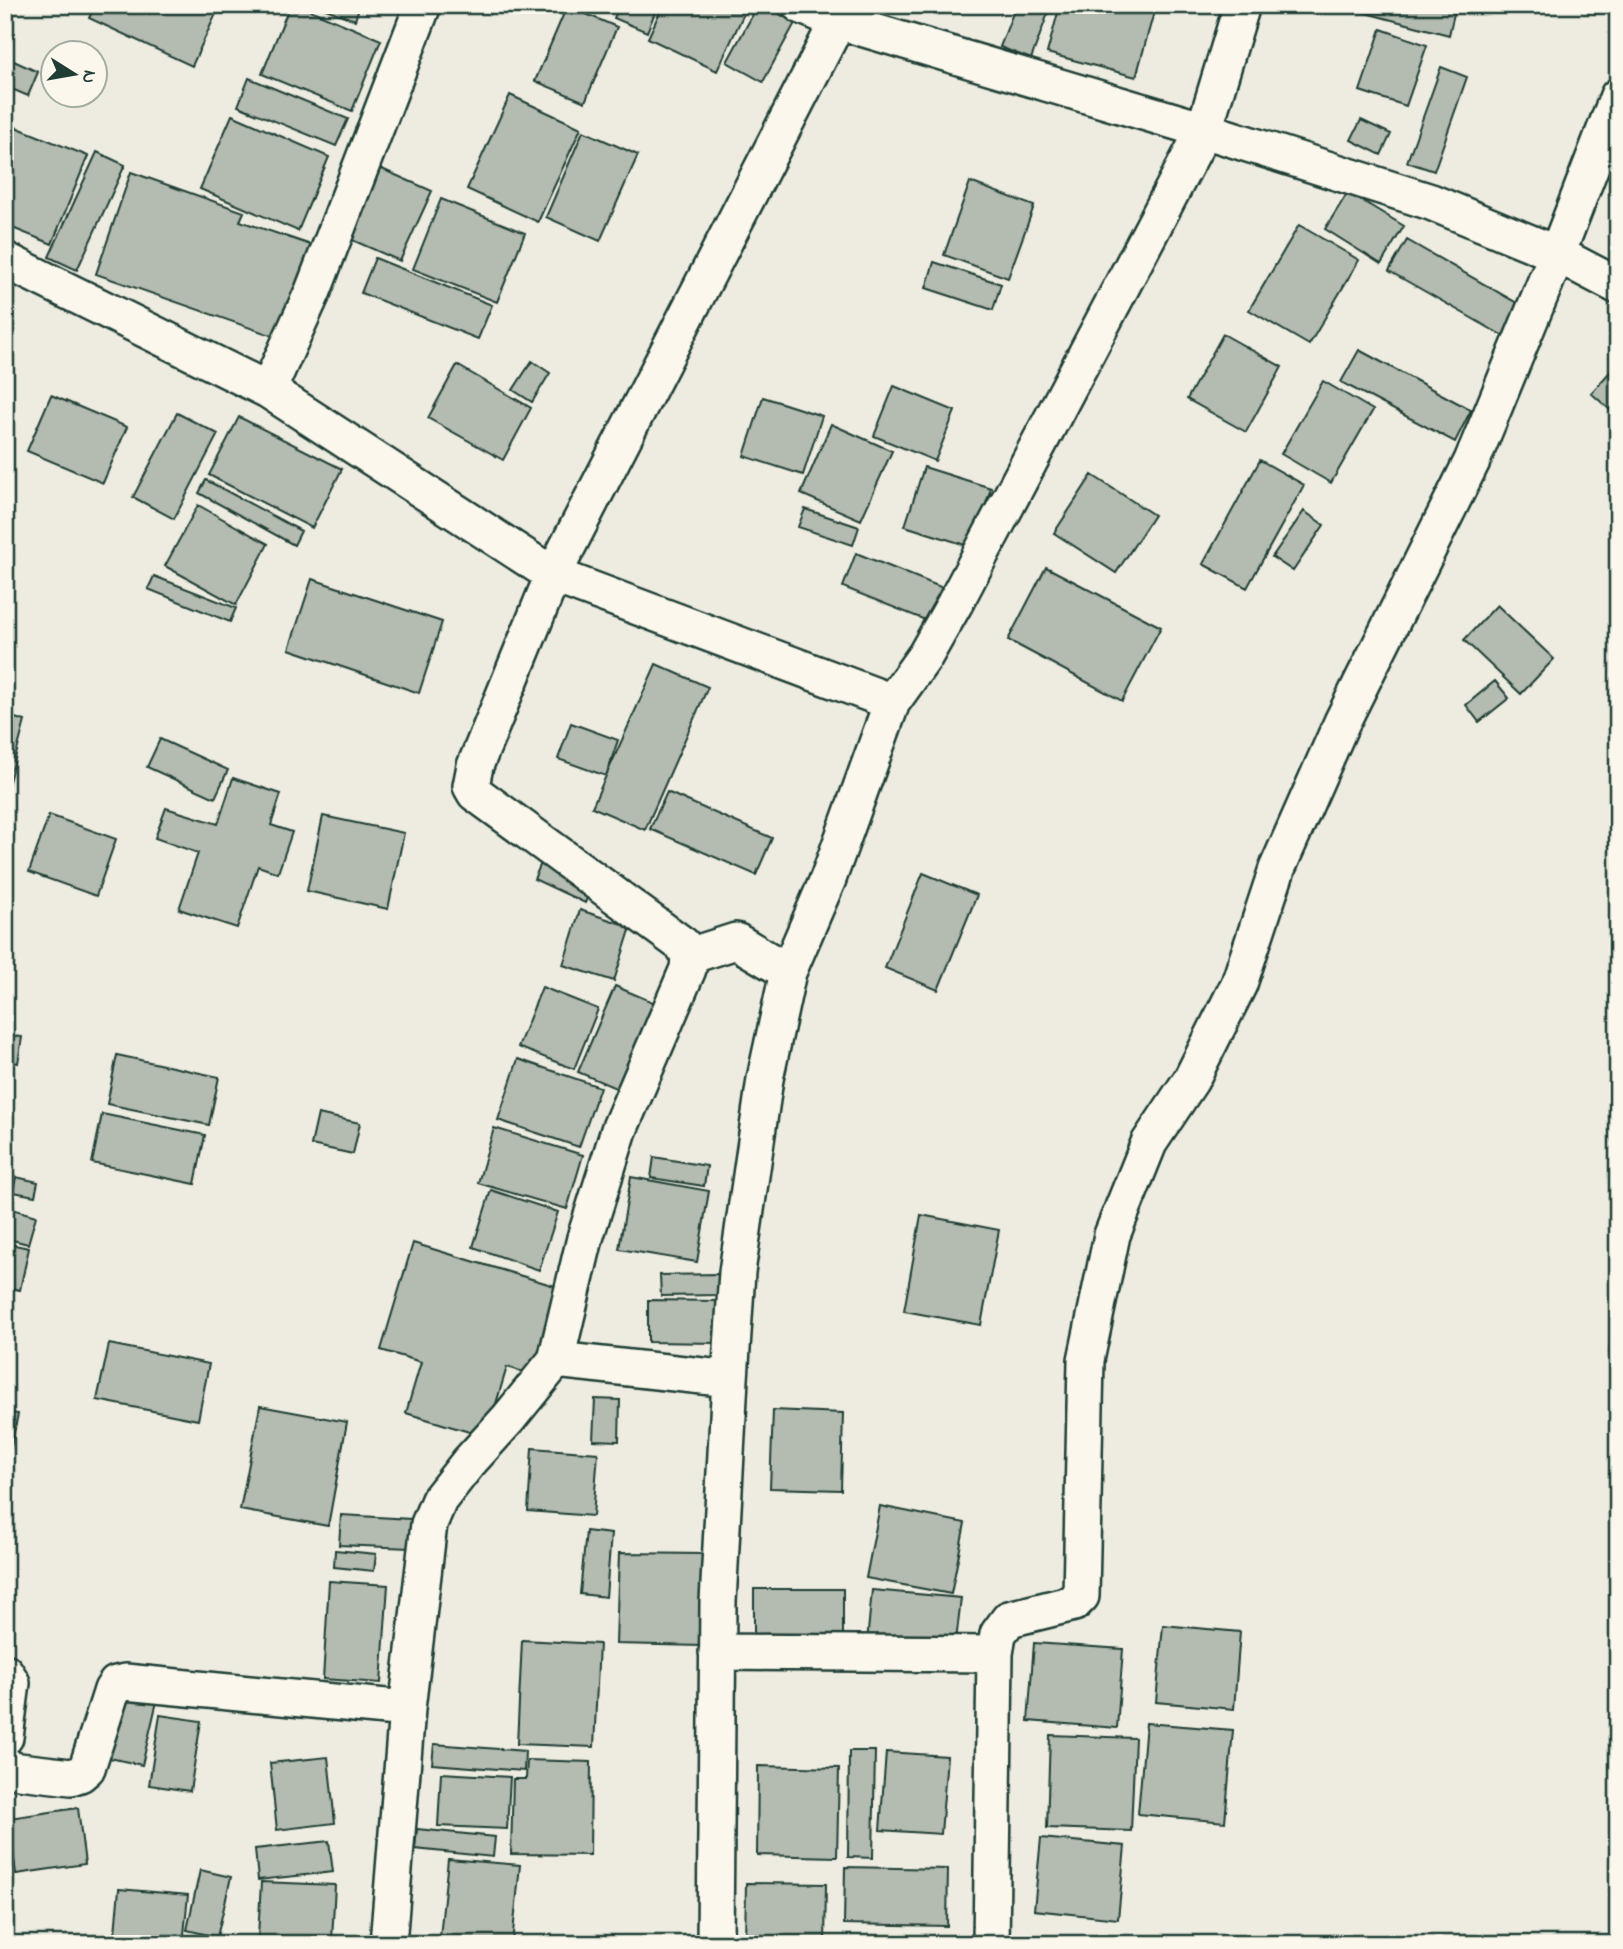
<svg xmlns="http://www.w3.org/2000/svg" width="1623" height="1949" viewBox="0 0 1623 1949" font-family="'Indie Flower',sans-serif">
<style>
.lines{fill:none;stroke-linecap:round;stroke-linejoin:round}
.stream{stroke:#6c7d74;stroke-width:10}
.building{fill:#b4bbb0;stroke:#1f3d34;stroke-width:2}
.street-casing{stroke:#1f3d34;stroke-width:40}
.street{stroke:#fbf7ec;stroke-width:35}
</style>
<rect width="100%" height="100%" fill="#eeece1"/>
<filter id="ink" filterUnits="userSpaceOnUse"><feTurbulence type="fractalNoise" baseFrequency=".0143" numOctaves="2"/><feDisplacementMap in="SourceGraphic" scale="14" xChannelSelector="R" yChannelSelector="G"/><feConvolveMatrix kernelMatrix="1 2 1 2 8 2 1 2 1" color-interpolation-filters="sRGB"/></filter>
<g filter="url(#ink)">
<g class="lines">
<path class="stream" d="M 1618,1300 L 1613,1353 L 1618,1368"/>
</g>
<path class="building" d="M 95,5 L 220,5 L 192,66 L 89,18 Z
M 290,5 L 298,5 L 381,40 L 352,111 L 262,74 Z
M 315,5 L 360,5 L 355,20 Z
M 620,5 L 658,5 L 647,32 L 614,18 Z
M 663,5 L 743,5 L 747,7 L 717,71 L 648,38 Z
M 758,5 L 763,5 L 795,23 L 763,82 L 727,62 Z
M 1016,5 L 1051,5 L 1031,59 L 1000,47 Z
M 1060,5 L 1129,5 L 1154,12 L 1136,77 L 1047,53 Z
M 1360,5 L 1456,5 L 1449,35 L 1358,11 Z
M 567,6 L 617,27 L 585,102 L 535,81 Z
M 1381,29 L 1427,45 L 1406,106 L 1360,91 Z
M 5,57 L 38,72 L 28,96 L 5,86 Z
M 1441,67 L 1467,77 L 1434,171 L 1407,162 Z
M 249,78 L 348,119 L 336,146 L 238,106 Z
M 510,95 L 581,128 L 538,222 L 467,189 Z
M 232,115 L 329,157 L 298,231 L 200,189 Z
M 1361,120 L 1391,134 L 1381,155 L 1351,140 Z
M 8,124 L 88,156 L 52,244 L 5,225 L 5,132 Z
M 583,131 L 638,155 L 600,241 L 546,217 Z
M 97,152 L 125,165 L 77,270 L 49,257 Z
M 375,166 L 432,191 L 400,261 L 343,236 Z
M 131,172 L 244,212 L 240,221 L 311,245 L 279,338 L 96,274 Z
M 970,182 L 1034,206 L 1008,278 L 944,255 Z
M 1348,192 L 1404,226 L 1381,264 L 1325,229 Z
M 441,199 L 525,233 L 497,302 L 413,269 Z
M 1299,225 L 1359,260 L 1309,345 L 1249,310 Z
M 1407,240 L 1522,306 L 1505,337 L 1389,271 Z
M 375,258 L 492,305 L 478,339 L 361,293 Z
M 934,262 L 1001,284 L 993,310 L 926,288 Z
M 1223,334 L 1282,367 L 1246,432 L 1187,399 Z
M 1359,350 L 1471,410 L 1455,442 L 1341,382 Z
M 532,361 L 550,373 L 532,402 L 513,390 Z
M 1618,363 L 1618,417 L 1591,393 Z
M 457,365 L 531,408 L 503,460 L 428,418 Z
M 1323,381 L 1373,410 L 1331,483 L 1281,454 Z
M 894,386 L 955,411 L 935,461 L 874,436 Z
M 51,395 L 127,427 L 103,483 L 27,451 Z
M 763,397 L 822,416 L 803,475 L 744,456 Z
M 177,413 L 218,434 L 174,519 L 133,497 Z
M 239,417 L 342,469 L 312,528 L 209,475 Z
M 831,424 L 892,451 L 861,520 L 801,494 Z
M 1260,460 L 1304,485 L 1247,588 L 1203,564 Z
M 924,467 L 991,488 L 972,547 L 905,526 Z
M 1092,475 L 1154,515 L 1116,573 L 1054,533 Z
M 206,480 L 301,531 L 294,545 L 199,493 Z
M 198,505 L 268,544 L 236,605 L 165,566 Z
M 805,509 L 859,527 L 853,545 L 798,527 Z
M 1304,511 L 1324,525 L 1293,571 L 1272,557 Z
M 856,553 L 953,592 L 940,626 L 843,587 Z
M 1046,567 L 1161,627 L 1122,701 L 1008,640 Z
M 154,576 L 236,608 L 230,622 L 148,589 Z
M 312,579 L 442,622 L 419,693 L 289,649 Z
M 1497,605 L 1554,659 L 1521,694 L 1464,640 Z
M 656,664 L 708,687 L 645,830 L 592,807 Z
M 1495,681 L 1509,698 L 1479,722 L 1466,705 Z
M 5,715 L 25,721 L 7,789 L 5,788 Z
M 571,723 L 618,740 L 606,776 L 558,759 Z
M 160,739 L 228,770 L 215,798 L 147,767 Z
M 233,778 L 281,794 L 271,825 L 292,832 L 278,873 L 258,866 L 237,928 L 179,909 L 198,853 L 155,838 L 166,808 L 218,824 Z
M 667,792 L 772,838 L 756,875 L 650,829 Z
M 49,815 L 116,839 L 96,896 L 29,872 Z
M 323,816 L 404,833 L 388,909 L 307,891 Z
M 542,861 L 593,885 L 585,903 L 534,879 Z
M 923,873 L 977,895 L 938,990 L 885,968 Z
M 580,910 L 631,927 L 614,981 L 563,965 Z
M 615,986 L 662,1006 L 625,1092 L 578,1072 Z
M 542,987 L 598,1009 L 574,1069 L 518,1047 Z
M 5,1035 L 22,1037 L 18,1063 L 5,1061 Z
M 117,1055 L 219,1077 L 209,1125 L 107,1104 Z
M 518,1059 L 600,1087 L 579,1147 L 498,1120 Z
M 102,1114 L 205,1135 L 195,1184 L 92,1163 Z
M 318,1114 L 360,1123 L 353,1154 L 311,1145 Z
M 494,1128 L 583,1155 L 567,1209 L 478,1183 Z
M 654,1157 L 707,1166 L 704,1186 L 651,1178 Z
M 16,1177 L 38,1182 L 35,1196 L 13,1192 Z
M 631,1177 L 709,1191 L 697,1262 L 619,1249 Z
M 491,1190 L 558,1212 L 539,1270 L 473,1247 Z
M 9,1208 L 36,1216 L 28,1244 L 5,1238 L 5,1223 Z
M 921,1215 L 999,1230 L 981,1325 L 904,1311 Z
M 5,1243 L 29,1248 L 20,1290 L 5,1287 Z
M 413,1243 L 568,1290 L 541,1377 L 507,1367 L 486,1437 L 406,1413 L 421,1362 L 381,1350 Z
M 718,1274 L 718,1295 L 661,1296 L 660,1275 Z
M 648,1300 L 717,1301 L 717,1343 L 648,1342 Z
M 109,1344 L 209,1364 L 198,1420 L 97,1400 Z
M 595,1399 L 620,1400 L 619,1441 L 593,1440 Z
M 260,1406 L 347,1422 L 328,1526 L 240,1510 Z
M 773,1410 L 843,1413 L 841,1490 L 770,1488 Z
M 5,1412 L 18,1414 L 5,1475 Z
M 532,1448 L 598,1453 L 593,1516 L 528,1511 Z
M 880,1506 L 965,1523 L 951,1594 L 866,1578 Z
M 341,1515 L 411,1519 L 410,1548 L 339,1545 Z
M 586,1531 L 611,1534 L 606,1597 L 580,1594 Z
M 335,1550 L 376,1554 L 374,1571 L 334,1567 Z
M 619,1553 L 704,1554 L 702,1646 L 616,1644 Z
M 329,1581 L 388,1585 L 381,1683 L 323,1679 Z
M 754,1589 L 843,1589 L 843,1648 L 754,1649 Z
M 872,1590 L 961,1598 L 955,1650 L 867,1642 Z
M 1163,1625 L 1240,1632 L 1234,1709 L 1156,1702 Z
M 522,1640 L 599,1644 L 594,1747 L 517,1744 Z
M 1034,1643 L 1123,1649 L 1117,1728 L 1028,1721 Z
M 121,1688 L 158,1697 L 142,1765 L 105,1757 Z
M 160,1715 L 201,1721 L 190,1791 L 149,1785 Z
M 1146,1723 L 1233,1730 L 1225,1822 L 1138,1814 Z
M 1050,1735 L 1135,1738 L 1131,1831 L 1047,1828 Z
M 434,1744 L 525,1751 L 524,1771 L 432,1764 Z
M 849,1751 L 875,1751 L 873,1858 L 848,1857 Z
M 886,1752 L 947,1756 L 941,1834 L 880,1830 Z
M 328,1757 L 335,1823 L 277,1830 L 270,1763 Z
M 527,1760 L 591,1762 L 590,1855 L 511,1854 L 513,1779 L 526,1779 Z
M 758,1766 L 839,1768 L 837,1857 L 757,1855 Z
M 441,1773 L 510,1777 L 507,1829 L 438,1826 Z
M 78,1808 L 85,1864 L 16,1874 L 9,1818 Z
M 417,1829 L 495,1837 L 493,1857 L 415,1849 Z
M 1041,1838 L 1125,1846 L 1118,1919 L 1034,1910 Z
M 329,1841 L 333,1872 L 258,1880 L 255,1849 Z
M 448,1859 L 520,1865 L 512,1943 L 440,1937 Z
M 845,1867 L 948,1869 L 947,1926 L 844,1924 Z
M 200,1870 L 231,1877 L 217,1937 L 187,1930 Z
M 261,1882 L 335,1885 L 332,1940 L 258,1937 Z
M 746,1883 L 826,1884 L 825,1944 L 745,1944 Z
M 119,1889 L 188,1895 L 183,1944 L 114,1944 Z"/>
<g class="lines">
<defs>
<path id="street" d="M 800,5 L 838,21 L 842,5
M 5,260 L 268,390 L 313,291 L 423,5
M 268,390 L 553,575 L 838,21 L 1204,130 L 1431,202 L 1557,254 L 1618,96
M 689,956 L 736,941 L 788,972
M 556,1360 L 730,1379 L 718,1602 L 715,1944
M 730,1379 L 737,1272 L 765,1079 L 788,972 L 828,879 L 892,702 L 925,656 L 955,603 L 1204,130 L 1242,5
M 717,1652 L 995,1654
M 5,1672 L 12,1683 L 5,1737
M 5,1764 L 11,1770 L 71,1777 L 80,1774 L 87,1768 L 112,1690 L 116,1684 L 125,1682 L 407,1709
M 388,1944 L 407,1709 L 429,1524 L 439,1500 L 468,1463 L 508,1419 L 556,1360 L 585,1238 L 619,1130 L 688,969 L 689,956 L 683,945 L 475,793 L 471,786 L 475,766 L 553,575 L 892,702
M 991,1944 L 995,1654 L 998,1634 L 1009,1619 L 1074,1603 L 1081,1596 L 1086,1360 L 1112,1235 L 1149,1143 L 1191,1080 L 1239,984 L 1277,869 L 1342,722 L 1472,461 L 1557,254 L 1618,286"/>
</defs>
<use href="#street" class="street-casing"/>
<use href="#street" class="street"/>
</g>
</g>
<rect width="1623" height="1949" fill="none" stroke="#fbf7ec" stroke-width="28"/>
<rect x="14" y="14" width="1595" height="1921" fill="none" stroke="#1f3d34" stroke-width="2.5" filter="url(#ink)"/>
<g transform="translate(74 74) rotate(101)"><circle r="33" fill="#fbf7ec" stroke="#a3ada2" stroke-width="2"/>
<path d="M0-5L12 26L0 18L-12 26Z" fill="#1f3d34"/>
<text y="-10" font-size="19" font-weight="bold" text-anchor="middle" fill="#1f3d34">N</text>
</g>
</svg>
